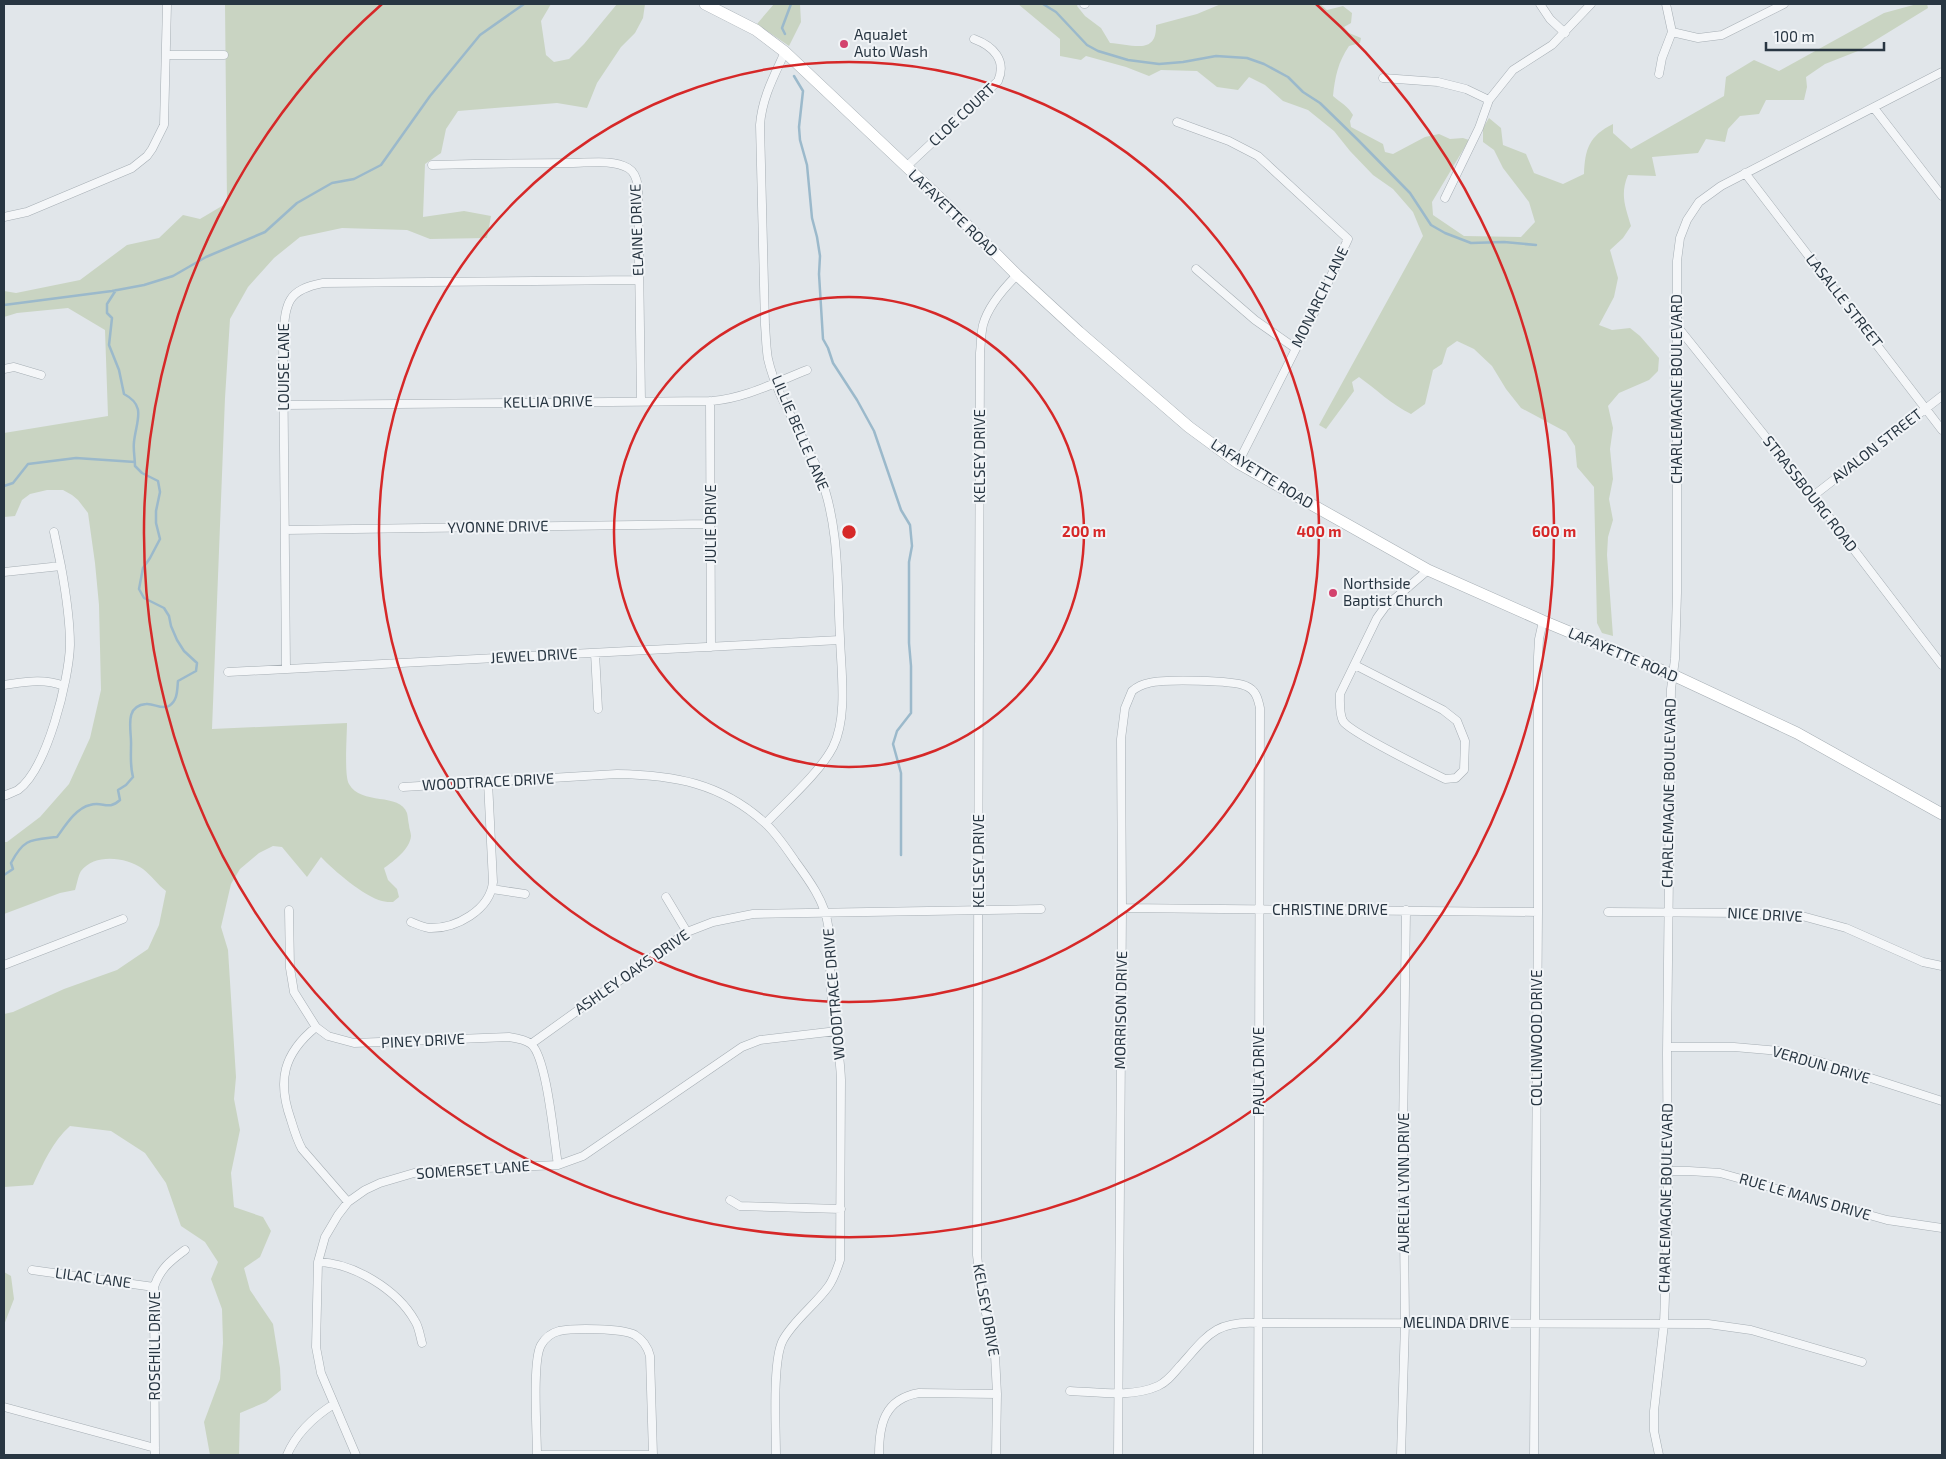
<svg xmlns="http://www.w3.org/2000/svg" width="1946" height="1459" viewBox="0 0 1946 1459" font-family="'Exo 2',sans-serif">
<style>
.green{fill:#c9d4c2}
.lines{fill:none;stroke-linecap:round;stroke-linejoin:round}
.stream{stroke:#9bb9cb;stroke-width:2.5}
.street-casing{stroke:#a6aeb4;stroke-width:9}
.secondary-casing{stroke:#a6aeb4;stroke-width:12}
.street{stroke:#f4f6f8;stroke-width:8}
.secondary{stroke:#fff;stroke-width:11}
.ring{fill:none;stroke:#d62828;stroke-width:2.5}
.poi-dot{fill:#d3426d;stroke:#f1f4f7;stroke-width:2}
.labels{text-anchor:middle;stroke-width:4;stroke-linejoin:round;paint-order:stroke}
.poi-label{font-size:15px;fill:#283642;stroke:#f1f4f7;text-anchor:start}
.street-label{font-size:15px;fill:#283642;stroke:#f1f4f7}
.centre{fill:#d62828;stroke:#f1f4f7;stroke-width:2.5}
.ring-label{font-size:15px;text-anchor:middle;font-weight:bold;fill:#d62828;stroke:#f1f4f7;stroke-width:4;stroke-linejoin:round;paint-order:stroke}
</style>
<rect width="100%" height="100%" fill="#e1e6ea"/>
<path class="green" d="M 225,4 L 551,4 L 541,21 L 546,55 L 554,62 L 569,59 L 584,44 L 617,4 L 645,4 L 643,18 L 635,33 L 621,47 L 597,83 L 587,108 L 557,103 L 458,111 L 446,129 L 441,153 L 425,164 L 423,217 L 464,211 L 491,216 L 487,238 L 430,239 L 407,230 L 342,228 L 300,237 L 274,258 L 248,287 L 230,319 L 225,398 L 212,729 L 347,723 C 347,736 344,776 349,784 C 361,806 400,792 407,813 C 408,817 408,821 409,825 C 409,828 411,833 411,836 C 410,849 394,861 384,868 L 388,880 L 397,889 L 399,897 L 393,902 C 390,902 385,902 382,901 C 365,897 333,870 321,857 L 307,877 L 282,847 L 273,846 L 259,853 L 240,869 L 231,884 L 221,927 L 228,950 L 236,1077 L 234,1099 L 240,1130 L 231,1173 L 234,1207 L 263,1217 L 271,1231 L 260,1257 L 244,1268 L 250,1290 L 273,1324 L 280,1368 L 281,1390 L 266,1402 L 240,1413 L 239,1455 L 210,1455 L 204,1422 L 220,1379 L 223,1343 L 222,1309 L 211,1279 L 218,1262 L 205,1242 L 181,1226 L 166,1183 L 145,1153 L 111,1131 L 70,1126 C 52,1142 43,1164 33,1185 L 4,1187 L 4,1014 L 13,1012 L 64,989 L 117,970 L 148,949 L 159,925 L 166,891 C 158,885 151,875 143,869 C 126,857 95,853 81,871 C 78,876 77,884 75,890 L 60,893 L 4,914 L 4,842 L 7,842 L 40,817 L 69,784 L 90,738 L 101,690 L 99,605 L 95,563 L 88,513 L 78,500 L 72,495 L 63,490 L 47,490 L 30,494 L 22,500 L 15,516 L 4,517 L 4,433 L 108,416 L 105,330 L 68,308 L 17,313 L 4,317 L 4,291 L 16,293 L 80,280 L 127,245 L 159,238 L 183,215 L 200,219 L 227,203 Z
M 774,4 L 800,4 L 801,22 L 789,46 L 757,24 Z
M 1018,4 L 1078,4 L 1077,6 L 1085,16 L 1101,28 L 1110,43 C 1131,44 1157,56 1156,25 L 1197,14 L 1221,4 L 1320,4 L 1327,10 L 1343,6 L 1352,13 L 1351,23 L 1344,27 L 1349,33 L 1361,38 L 1360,43 L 1349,46 C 1338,62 1335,77 1333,96 C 1341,103 1348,106 1353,115 L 1350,121 L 1351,127 L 1383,144 L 1385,152 L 1393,154 L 1425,137 L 1439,134 L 1450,139 L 1463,138 L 1469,140 L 1432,202 L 1433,215 L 1464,236 L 1521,237 L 1535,222 L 1529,202 L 1503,168 L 1494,150 L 1483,142 L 1483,128 L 1489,118 L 1501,128 L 1503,145 L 1526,154 L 1534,173 L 1563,184 L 1584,174 C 1585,149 1589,136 1613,124 L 1613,133 L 1631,149 L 1724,96 L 1726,77 L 1754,60 L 1779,71 L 1884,13 L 1917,4 L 1927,4 L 1928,8 L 1858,51 L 1825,64 L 1806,77 L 1807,87 L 1804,100 L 1766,100 L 1759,114 L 1740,116 L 1728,129 L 1725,142 L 1706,139 L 1698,153 L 1652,157 L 1656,176 L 1628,175 C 1620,194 1625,206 1631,226 L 1623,238 L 1610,250 L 1618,278 L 1614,297 L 1599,325 L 1612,330 L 1630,328 L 1640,336 L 1659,358 L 1658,371 L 1649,380 L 1619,393 L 1608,406 L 1613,428 L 1610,449 L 1613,479 L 1609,499 L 1613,520 L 1608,537 L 1607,555 L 1613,636 L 1602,633 L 1597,623 L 1594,487 L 1577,467 L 1575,446 L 1566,432 L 1521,408 L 1506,389 L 1492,366 L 1474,349 L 1457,341 L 1447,348 L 1442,364 L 1433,370 L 1425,404 L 1411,414 C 1392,405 1376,389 1359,377 L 1352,382 L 1354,391 L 1326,429 L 1319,425 L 1423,236 L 1413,212 L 1393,189 L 1373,175 L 1350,151 L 1334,131 L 1308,110 L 1283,101 L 1265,85 L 1249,77 L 1238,90 L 1217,87 L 1197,71 L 1161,70 L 1149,76 L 1126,67 L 1086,56 L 1081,60 L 1060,56 L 1060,39 Z
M 4,1272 L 11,1276 L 14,1299 L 4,1325 Z"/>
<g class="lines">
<path class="stream" d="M 1043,4 L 1056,12 L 1087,45 L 1098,51 L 1128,60 L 1159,64 L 1183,62 L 1216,56 L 1247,58 L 1264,64 L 1288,77 L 1303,92 L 1320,103 L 1358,140 L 1410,193 L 1431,225 L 1445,233 L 1471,243 L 1504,242 L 1536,245
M 785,34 L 782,28 L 791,4
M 794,76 L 803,91 L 799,127 L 800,140 L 807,165 L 812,218 L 817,237 L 820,256 L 819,274 L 823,339 L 828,348 L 833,363 L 857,400 L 874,431 L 901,510 L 910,525 L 912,546 L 909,562 L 909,643 L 911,666 L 911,713 L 897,731 L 893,744 L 901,773 L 901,855
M 4,305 L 112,291 L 144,285 L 173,276 L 206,257 L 265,232 L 297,203 L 332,183 L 354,179 L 381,165 L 430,96 L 480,35 L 524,4
M 4,486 L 13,483 L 28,464 L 76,458 L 135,462
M 4,875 L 13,869 L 11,863 C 24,838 31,840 57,837 C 65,826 76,808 90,805 C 103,801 108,811 120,800 L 118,790 L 126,785 L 133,777 C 130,766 131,757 131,746 C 132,731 123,706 146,704 C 154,703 161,710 169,706 C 178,700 177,690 178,681 L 196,671 L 197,663 L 184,651 L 177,640 L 171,626 L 169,616 L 164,608 L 144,598 L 139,589 L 143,568 L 150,558 L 160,539 L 156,523 L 156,511 L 160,492 L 158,481 L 142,473 L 135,466 C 135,458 133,450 134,442 C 136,421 147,406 124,394 L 119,370 L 109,345 L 112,318 L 107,313 L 107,304 L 116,290"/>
<defs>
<path id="street" d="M 1084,4 L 1085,4
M 1540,4 L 1550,19 L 1565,33
M 1666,4 L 1672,32
M 1672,32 L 1698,38 L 1722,35 L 1784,4
M 166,55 L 224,55
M 1659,74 L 1662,58 L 1672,32
M 1383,78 L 1438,82 L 1466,89 L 1489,100
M 1874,108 L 1942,196
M 1177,122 L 1229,141 L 1258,156 L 1348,239 L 1314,313 L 1238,463
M 432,165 C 478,164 525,163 571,163 C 588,163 613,159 628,168 C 635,172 637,179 638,187 L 641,401
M 906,167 L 998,81 C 1007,60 993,46 974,39
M 1745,173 L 1942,430
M 1445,198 L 1479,128 L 1489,100 L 1513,70 L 1552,45 L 1591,4
M 4,217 L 27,212 L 132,168 L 147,156 L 152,149 L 164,125 L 167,4
M 1196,269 L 1255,320 L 1295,348
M 1677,326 L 1813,496 L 1942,665
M 4,369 L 14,367 L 41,375
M 710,401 L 711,647
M 284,405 L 712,401 C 746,398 776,382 807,370
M 1813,496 L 1942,396
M 285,530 L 711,524
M 54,532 L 61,566
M 4,572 L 61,566 C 65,588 70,623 70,645 C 69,680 47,769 18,790 C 14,792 8,794 4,796
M 595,653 L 598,709
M 1355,665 L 1443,710 L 1457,721 L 1465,741 L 1464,770 L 1456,778 L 1445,779 C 1429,771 1349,732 1343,721 C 1339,713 1340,703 1340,694 L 1377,618 L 1385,607 L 1428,570
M 286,669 L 283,336 C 286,302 287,290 323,283 L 639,280
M 228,672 L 840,640
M 4,685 C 25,682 43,678 64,686
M 403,787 L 617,774 C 674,775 721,783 765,823 C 777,834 786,848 795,861 C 809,880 825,902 828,925 C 832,946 829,969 831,990 C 833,1020 840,1050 841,1080 L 840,1260 C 837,1269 834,1279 828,1287 C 814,1306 794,1320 783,1340 C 772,1360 776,1430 776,1455
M 766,823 C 785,803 821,771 833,747 C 848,717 841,670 840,638 C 837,583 840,525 819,473 C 804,435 777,399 768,359 C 766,348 766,336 765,325 L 760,125 C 762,98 774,76 785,52
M 492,889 L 525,894
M 666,897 L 687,932
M 1122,908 C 1261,910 1400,910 1538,912
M 289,910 L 290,968 L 294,992 L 316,1027 L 328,1036 L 354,1043 L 509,1037 C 516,1038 526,1040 531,1044 C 547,1057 554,1141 558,1165
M 1608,912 L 1745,913 L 1802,916 L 1846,928 L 1923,962 L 1942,966
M 411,922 C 416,924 423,927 429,928 C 456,929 490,910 493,882 L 488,782
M 4,965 L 123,919
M 316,1027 C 283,1054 277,1081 291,1120 C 294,1130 297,1140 302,1149 L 348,1202
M 531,1044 L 687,932 L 713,922 L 753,914 L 1041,909
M 1667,1047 L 1734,1047 L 1780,1051 L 1818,1061 L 1942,1101
M 1668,1171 L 1689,1171 L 1720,1173 L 1887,1220 L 1942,1228
M 730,1200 L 740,1206 L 841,1209
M 318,1262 C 353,1263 397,1289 415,1321 C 419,1327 420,1336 422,1343
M 32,1270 L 154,1287
M 1070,1391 C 1098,1392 1131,1398 1158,1386 C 1167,1382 1173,1374 1180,1366 C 1207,1336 1215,1320 1259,1323 L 1708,1324 L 1751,1330 L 1862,1362
M 4,1407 L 155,1448
M 155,1455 L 154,1287 C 160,1269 170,1261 185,1250
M 287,1455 C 296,1434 315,1416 334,1404
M 356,1455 L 321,1373 L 316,1347 L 318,1262 L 325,1237 L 338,1215 L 348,1202 L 365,1190 L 380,1183 L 414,1173 L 442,1170 L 558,1165 L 583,1156 L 742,1047 L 760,1040 L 837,1031
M 537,1455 C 537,1433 532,1361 541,1345 C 545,1338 551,1333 559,1331 C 573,1328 623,1328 635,1335 C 643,1340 648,1348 650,1356 L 653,1455
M 537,1455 L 653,1455
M 879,1455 C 879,1425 884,1399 919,1393 L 997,1394
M 996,1455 L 997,1394 L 995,1355 L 981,1290 L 977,1255 L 980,353 C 981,344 981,333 983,325 C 988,306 1004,288 1017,275
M 1118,1455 L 1122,908 L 1121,739 L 1125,708 L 1132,691 C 1137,687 1143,684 1149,683 C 1164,679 1233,680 1246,686 C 1256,690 1258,699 1260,708 L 1258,1455
M 1401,1455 L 1405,1323 L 1403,1135 L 1406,910
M 1534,1455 L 1538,912 L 1538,657 L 1539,639 L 1543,621
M 1659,1455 L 1654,1431 L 1654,1411 L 1664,1324 L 1668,1211 L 1667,1053 L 1671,689 L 1675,659 L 1677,593 L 1677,261 L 1680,238 L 1687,220 L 1699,202 L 1721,186 L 1942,72"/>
<path id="secondary" d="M 705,4 L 756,30 L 785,52 L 944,202 L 1017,275 L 1079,332 L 1189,427 L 1238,463 L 1428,570 L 1543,621 L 1673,675 L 1797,733 L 1942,814"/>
</defs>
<use href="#street" class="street-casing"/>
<use href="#secondary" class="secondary-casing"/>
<use href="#street" class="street"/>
<use href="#secondary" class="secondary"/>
</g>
<g class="ring">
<circle cx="849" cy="532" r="235"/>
<circle cx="849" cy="532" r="470"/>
<path d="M1316 4A705 705 0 1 1 382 4"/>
</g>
<g class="poi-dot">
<circle cx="844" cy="44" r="5"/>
<circle cx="1333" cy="593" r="5"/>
</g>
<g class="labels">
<g class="poi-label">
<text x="854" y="40">AquaJet<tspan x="854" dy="17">Auto Wash</tspan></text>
<text x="1343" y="589">Northside<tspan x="1343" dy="17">Baptist Church</tspan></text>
</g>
<g class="street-label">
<text transform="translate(962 115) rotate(-43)" y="5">CLOE COURT</text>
<text transform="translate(953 213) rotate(44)" y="5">LAFAYETTE ROAD</text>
<text transform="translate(637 230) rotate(-92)" y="5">ELAINE DRIVE</text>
<text transform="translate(1320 297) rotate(-64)" y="5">MONARCH LANE</text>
<text transform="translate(1844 301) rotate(52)" y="5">LASALLE STREET</text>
<text transform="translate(284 367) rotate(-90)" y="5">LOUISE LANE</text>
<text transform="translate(1677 389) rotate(-90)" y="5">CHARLEMAGNE BOULEVARD</text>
<text transform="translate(548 402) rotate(-1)" y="5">KELLIA DRIVE</text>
<text transform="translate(800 433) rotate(67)" y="5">LILLIE BELLE LANE</text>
<text transform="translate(1877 446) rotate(-38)" y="5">AVALON STREET</text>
<text transform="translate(980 456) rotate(-90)" y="5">KELSEY DRIVE</text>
<text transform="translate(1262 474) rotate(32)" y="5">LAFAYETTE ROAD</text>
<text transform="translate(1810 494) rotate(52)" y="5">STRASSBOURG ROAD</text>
<text transform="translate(711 524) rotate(-90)" y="5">JULIE DRIVE</text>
<text transform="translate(498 527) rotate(-1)" y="5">YVONNE DRIVE</text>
<text transform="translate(1623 655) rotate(23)" y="5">LAFAYETTE ROAD</text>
<text transform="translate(534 656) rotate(-3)" y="5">JEWEL DRIVE</text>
<text transform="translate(488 782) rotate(-3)" y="5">WOODTRACE DRIVE</text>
<text transform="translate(1669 793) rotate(-89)" y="5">CHARLEMAGNE BOULEVARD</text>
<text transform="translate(979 861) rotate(-90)" y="5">KELSEY DRIVE</text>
<text x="1330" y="915">CHRISTINE DRIVE</text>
<text transform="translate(1765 915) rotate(3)" y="5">NICE DRIVE</text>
<text transform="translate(632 972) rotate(-35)" y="5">ASHLEY OAKS DRIVE</text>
<text transform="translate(834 994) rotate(-95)" y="5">WOODTRACE DRIVE</text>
<text transform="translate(1121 1010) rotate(-89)" y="5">MORRISON DRIVE</text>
<text transform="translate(1537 1038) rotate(-90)" y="5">COLLINWOOD DRIVE</text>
<text transform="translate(423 1041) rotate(-3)" y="5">PINEY DRIVE</text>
<text transform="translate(1821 1065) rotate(16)" y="5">VERDUN DRIVE</text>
<text transform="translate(1259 1071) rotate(-90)" y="5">PAULA DRIVE</text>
<text transform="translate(473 1170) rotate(-4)" y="5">SOMERSET LANE</text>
<text transform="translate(1404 1183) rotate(-90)" y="5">AURELIA LYNN DRIVE</text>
<text transform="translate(1805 1197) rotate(16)" y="5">RUE LE MANS DRIVE</text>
<text transform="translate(1666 1198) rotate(-89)" y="5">CHARLEMAGNE BOULEVARD</text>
<text transform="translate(93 1278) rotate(8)" y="5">LILAC LANE</text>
<text transform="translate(986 1310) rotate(80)" y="5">KELSEY DRIVE</text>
<text x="1456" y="1328">MELINDA DRIVE</text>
<text transform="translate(155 1346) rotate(-90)" y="5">ROSEHILL DRIVE</text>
</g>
</g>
<circle cx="849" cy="532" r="8" class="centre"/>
<g class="ring-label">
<text x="1084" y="537">200 m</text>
<text x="1319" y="537">400 m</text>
<text x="1554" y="537">600 m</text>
</g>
<rect width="1946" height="1459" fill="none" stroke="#283642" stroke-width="10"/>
<path d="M1766 42v8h118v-8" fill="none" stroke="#283642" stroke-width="2.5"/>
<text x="1774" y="42" font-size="15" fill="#283642" stroke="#f1f4f7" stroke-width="4" paint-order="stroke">100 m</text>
</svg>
